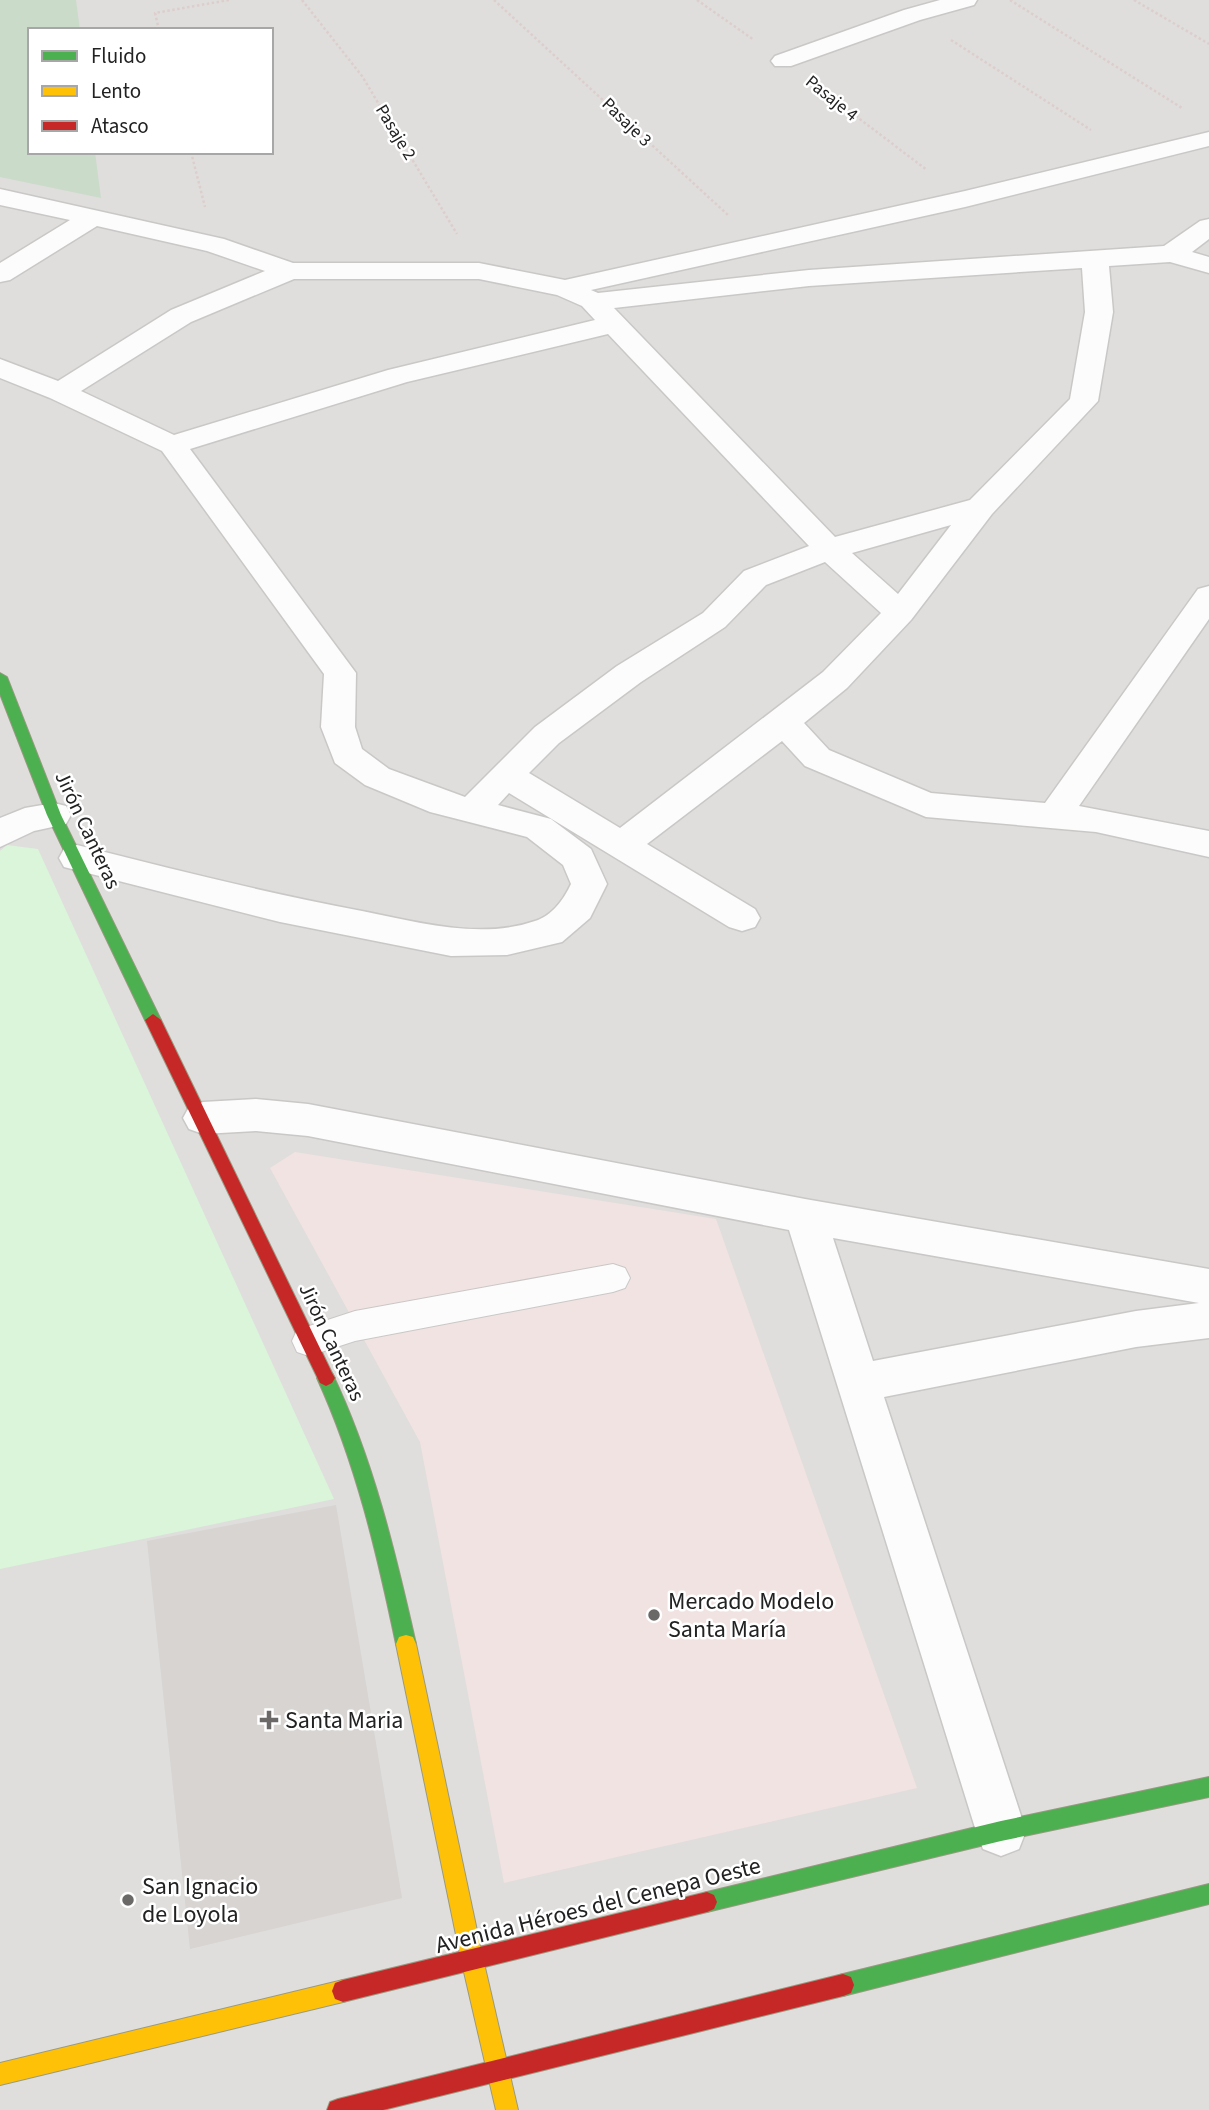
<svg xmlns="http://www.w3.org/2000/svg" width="1209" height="2110" font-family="'Source Sans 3',sans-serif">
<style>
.residential{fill:#dfdedc;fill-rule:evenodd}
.commercial{fill:#f1e3e1}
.cemetery{fill:#cadbca}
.park{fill:#daf5da}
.building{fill:#d7d4d2}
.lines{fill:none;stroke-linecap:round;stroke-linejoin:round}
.lane-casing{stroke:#c9c8c7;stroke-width:2}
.street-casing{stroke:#c9c8c7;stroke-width:3}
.fast-casing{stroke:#999a82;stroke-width:2}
.slow-casing{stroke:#999a82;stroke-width:2}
.jam-casing{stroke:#999a82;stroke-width:2}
.path{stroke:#dccecd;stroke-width:2.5;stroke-dasharray:2.5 2.5;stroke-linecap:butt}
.lane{fill:#fdfcfc;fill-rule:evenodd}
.street{fill:#fdfcfc;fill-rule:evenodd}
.fast{fill:#4caf50;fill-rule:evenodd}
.slow{fill:#ffc107;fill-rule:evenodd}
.jam{fill:#c62828;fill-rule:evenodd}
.poi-dot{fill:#6a6968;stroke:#fff;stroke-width:2.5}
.labels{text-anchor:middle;stroke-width:5;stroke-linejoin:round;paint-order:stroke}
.far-street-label{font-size:18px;fill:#222;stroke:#fff}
.street-label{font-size:21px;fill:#222;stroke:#fff}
.near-poi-label{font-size:24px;fill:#222;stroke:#fff;text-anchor:start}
.near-street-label{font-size:24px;fill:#222;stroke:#fff}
</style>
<rect width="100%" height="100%" fill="#f0eeeb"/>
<!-- residential -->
<path class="residential" d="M 0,0 L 1209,0 L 1209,2110 L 0,2110 ZM 30,30 L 271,30 L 271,152 L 30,152 Z"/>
<!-- commercial -->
<path class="commercial" d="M 295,1152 L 716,1219 L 917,1788 L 504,1883 L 420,1442 L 270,1168 Z"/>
<!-- cemetery -->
<path class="cemetery" d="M 0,0 L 76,0 L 80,30 L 30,30 L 30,152 L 95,152 L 101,198 L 0,177 Z"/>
<!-- park -->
<path class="park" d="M 7,845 L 38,849 L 334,1499 L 0,1569 L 0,851 Z"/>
<!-- building -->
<path class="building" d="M 336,1505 L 402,1898 L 190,1949 L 147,1541 Z"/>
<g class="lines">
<!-- lane casing -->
<g class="lane-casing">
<path id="lane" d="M 613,1264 L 625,1268 L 630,1278 L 625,1288 L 613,1292 L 355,1341 L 309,1356 L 297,1352 L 292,1341 L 297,1330 L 355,1311 Z"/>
</g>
<!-- street casing -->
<g class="street-casing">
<path id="street" d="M 940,0 L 977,0 L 974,5 L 920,20 L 791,66 L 775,66 L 771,61 L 775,56 L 904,10 Z
M 1209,132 L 1209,146 L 965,207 L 591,290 L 598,293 L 809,270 L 1164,246 L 1200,221 L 1209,219 L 1209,239 L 1192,252 L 1209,257 L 1209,273 L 1170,262 L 1109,266 L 1113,312 L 1098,401 L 992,514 L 911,620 L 847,688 L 804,723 L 829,750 L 931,793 L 1045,803 L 1198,589 L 1209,586 L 1209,619 L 1079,806 L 1209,831 L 1209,857 L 1096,832 L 926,817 L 805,766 L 782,741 L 647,844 L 755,909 L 760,918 L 755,927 L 742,931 L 729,927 L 509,793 L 498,805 L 551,819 L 591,849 L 607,884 L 590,918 L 562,942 L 507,955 L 451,956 L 280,922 L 64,867 L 59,858 L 64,849 L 77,845 C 172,869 266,893 362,911 C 417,922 480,940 535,921 C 552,916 564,899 571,884 L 563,865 L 527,837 L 430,812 L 365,785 L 335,763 L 321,727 L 324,674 L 162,451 L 50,398 L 0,378 L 0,359 L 58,381 L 171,310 L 265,271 L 207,251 L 97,226 L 10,280 L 0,282 L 0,263 L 70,220 L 0,205 L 0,189 L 224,239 L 293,263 L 479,263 L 565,280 L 965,191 ZM 1082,268 L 1085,312 L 1070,399 L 970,500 L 835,537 L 614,308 L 809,286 ZM 294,279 L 479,279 L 557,295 L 582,306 L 595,320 L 388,370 L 174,435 L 81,391 L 191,322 ZM 608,334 L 809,546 L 744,571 L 703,613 L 617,666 L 535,727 L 465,797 L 389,769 L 362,749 L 355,727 L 356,673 L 190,449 L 407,382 ZM 951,525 L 898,594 L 852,553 ZM 825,562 L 881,613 L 823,672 L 620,828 L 529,773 L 559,743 L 641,682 L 725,627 L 766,585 Z
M 54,803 L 66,806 L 71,815 L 66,824 L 34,831 L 0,847 L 0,818 L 25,808 Z
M 256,1099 L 308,1104 L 805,1199 L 1209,1269 L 1209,1338 L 1136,1347 L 884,1397 L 1026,1831 L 1019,1849 L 1001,1856 L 983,1849 L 976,1831 L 789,1230 L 308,1136 L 256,1131 L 203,1134 L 189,1129 L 183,1118 L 189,1107 L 203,1102 ZM 833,1238 L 1199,1303 L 1136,1311 L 873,1361 Z"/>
</g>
<!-- fast casing -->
<g class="fast-casing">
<path id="fast" d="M 0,673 L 7,677 L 61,815 L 161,1020 L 158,1024 L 148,1024 L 145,1020 L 47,815 L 0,694 Z
M 326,1370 L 332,1373 C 373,1459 395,1551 416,1644 L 413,1651 L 406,1653 L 399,1651 L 396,1644 C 377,1553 356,1463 317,1378 L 320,1373 Z
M 1209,1777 L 1209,1797 L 1001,1841 L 707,1912 L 700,1909 L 697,1902 L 700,1895 L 707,1892 L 1001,1821 Z
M 1209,1884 L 1209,1904 L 843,1996 L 835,1993 L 832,1985 L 835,1977 L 843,1974 Z"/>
</g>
<!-- slow casing -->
<g class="slow-casing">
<path id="slow" d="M 406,1635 L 413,1637 L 416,1644 L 483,1959 L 518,2110 L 496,2110 L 461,1959 L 396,1644 L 399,1637 Z
M 343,1980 L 351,1983 L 354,1991 L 351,1999 L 343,2002 L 0,2085 L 0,2063 Z"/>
</g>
<!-- jam casing -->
<g class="jam-casing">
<path id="jam" d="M 153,1014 L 161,1020 L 332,1373 L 335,1378 L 332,1383 L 326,1386 L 320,1383 L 145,1020 Z
M 707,1892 L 714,1895 L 717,1902 L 714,1909 L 707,1912 L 343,2002 L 335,1999 L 332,1991 L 335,1983 L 343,1980 Z
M 843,1974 L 851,1977 L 854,1985 L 851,1993 L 843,1996 L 383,2110 L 327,2110 L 330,2102 L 338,2099 Z"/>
</g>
<!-- path -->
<path class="path" d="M 302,0 L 362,76 L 457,234
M 494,0 L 728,215
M 697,0 L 754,40
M 1010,0 L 1182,108
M 1134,0 L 1209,44
M 159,30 L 155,13 L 229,0
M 951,40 L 1091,130
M 822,86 L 861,120 L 927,170
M 191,152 L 205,207"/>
<!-- lane -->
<use href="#lane" class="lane"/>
<!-- street -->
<use href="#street" class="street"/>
<!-- fast -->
<use href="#fast" class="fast"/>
<!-- slow -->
<use href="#slow" class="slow"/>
<!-- jam -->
<use href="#jam" class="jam"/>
</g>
<!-- markers -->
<g class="poi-dot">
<circle cx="654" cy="1615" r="7"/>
<path d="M265.5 1709.5h7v7h7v7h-7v7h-7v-7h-7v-7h7z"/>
<circle cx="128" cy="1900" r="7"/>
</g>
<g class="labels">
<!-- far-street labels -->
<g class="far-street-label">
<text transform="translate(832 98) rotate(39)" y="6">Pasaje 4</text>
<text transform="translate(627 122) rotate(44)" y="6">Pasaje 3</text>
<text transform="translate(396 132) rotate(59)" y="6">Pasaje 2</text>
</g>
<!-- street labels -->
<g class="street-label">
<text transform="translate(88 830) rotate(65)" y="7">Jirón Canteras</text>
<text transform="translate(332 1342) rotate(65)" y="7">Jirón Canteras</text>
</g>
<!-- near-poi labels -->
<g class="near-poi-label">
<text x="668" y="1609">Mercado Modelo<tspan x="668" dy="28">Santa María</tspan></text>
<text x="285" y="1728">Santa Maria</text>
<text x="142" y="1894">San Ignacio<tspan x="142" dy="28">de Loyola</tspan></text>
</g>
<!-- near-street labels -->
<g class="near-street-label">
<text transform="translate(598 1905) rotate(-14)" y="8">Avenida Héroes del Cenepa Oeste</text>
</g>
</g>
<!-- legend -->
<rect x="28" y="28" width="245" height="126" fill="#ffffff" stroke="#a7a7a7" stroke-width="2"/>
<rect x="42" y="51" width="35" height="10" fill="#4caf50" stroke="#a7a7a7" stroke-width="2"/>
<text x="91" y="63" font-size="21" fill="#222222">Fluido</text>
<rect x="42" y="86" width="35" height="10" fill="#ffc107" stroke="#a7a7a7" stroke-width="2"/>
<text x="91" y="98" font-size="21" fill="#222222">Lento</text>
<rect x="42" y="121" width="35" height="10" fill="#c62828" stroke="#a7a7a7" stroke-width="2"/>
<text x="91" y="133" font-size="21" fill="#222222">Atasco</text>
</svg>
